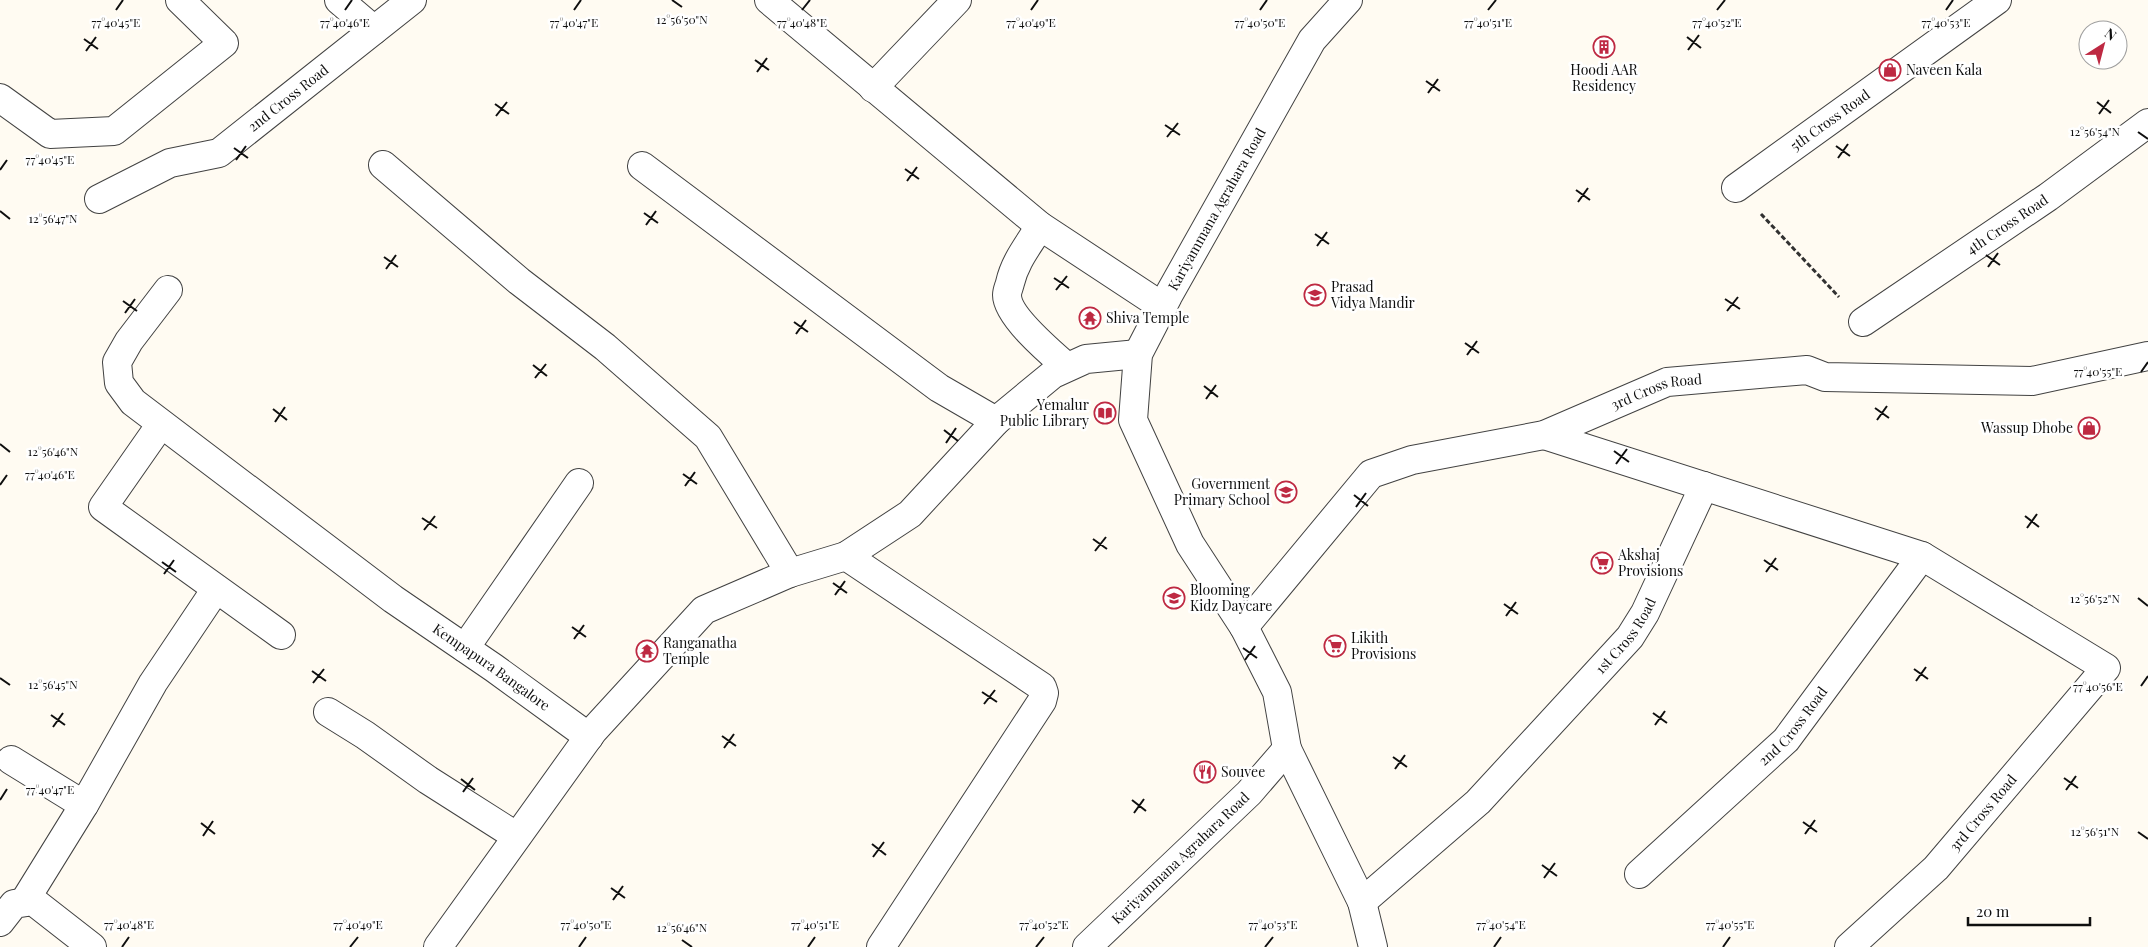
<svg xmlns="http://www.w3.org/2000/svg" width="2148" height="947" font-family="'Playfair Display',serif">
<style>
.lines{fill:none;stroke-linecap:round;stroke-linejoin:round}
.minor-casing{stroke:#424242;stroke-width:30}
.tertiary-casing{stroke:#424242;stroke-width:30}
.path{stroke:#313131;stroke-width:3;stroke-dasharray:5 2.5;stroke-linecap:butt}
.minor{stroke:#fff;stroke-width:28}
.tertiary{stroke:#fff;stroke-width:28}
.ticks{fill:none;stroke:#0f0f0f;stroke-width:2}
.labels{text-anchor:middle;stroke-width:5;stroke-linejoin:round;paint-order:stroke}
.poi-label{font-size:14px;fill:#0f0f0f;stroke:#fff;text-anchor:start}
.street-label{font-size:14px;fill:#0f0f0f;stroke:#fff}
.ticks-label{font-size:12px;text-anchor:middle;fill:#0f0f0f;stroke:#fff;stroke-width:5;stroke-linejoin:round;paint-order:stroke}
</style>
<rect width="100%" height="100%" fill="#fffbf2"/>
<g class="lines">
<!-- minor casing -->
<g class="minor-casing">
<g id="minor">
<path d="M 339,0 L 374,30"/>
<path d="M 769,0 L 1040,226 L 1163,307"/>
<path d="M 873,88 L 957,0"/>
<path d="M 0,98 L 50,134 L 114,131 L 224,43 L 180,0"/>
<path d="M 383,165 L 519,281 L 605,347 L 708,437 L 790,573"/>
<path d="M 642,166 L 939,388 L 996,421"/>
<path id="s1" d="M 1736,188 L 1997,0"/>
<path id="s2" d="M 99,199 L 170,163 L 219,153 L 412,0"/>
<path d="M 1040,226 C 1028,246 1015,261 1010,283 C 1009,287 1007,291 1007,295 C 1007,316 1051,353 1067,367"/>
<path id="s3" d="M 168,290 L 129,341 L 117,362 L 119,383 L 133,402 L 393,599 L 494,668 L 589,737"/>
<path id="s4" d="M 1863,322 L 2048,197 L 2148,123"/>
<path d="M 161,424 L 103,507 L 281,635"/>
<path d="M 1544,435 L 1922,556 L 2106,668 L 1936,868 L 1849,947"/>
<path d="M 846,556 L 1042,687 L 1044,693 L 1042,701 L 881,947"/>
<path id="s5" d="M 1244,627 L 1371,474 L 1412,460 L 1544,435 L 1667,382 L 1807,370 L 1825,377 L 2032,381 L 2148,356"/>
<path d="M 465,648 L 579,483"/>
<path d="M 328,712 L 365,735 L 428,780 L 516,836"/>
<path d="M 1287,749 L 1362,902 L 1373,947"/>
<path d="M 11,760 L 84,805"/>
<path id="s6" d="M 1639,874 L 1786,740 L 1922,556"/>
<path d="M 24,902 L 84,805 L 153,683 L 216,589"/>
<path id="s7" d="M 1362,902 L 1478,802 L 1630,637 L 1645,613 L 1704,486"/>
<path d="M 0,922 L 14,904 L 33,901 L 92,947"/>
<path d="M 438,947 L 593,731 L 704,610 L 790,573 L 846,556 L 910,514 L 996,421 L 1053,374 L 1086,359 L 1138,354"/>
</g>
</g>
<!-- tertiary casing -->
<g class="tertiary-casing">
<g id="tertiary">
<path id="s8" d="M 1087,947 L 1249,793 L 1287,749 L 1277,692 L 1244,627 L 1190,544 L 1133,420 L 1138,354 L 1168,296 L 1312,40 L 1348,0"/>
</g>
</g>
<!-- path -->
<path class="path" d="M 1761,214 L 1839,297"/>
<!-- minor -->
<use href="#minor" class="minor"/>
<!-- tertiary -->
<use href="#tertiary" class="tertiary"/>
</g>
<!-- ticks -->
<path class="ticks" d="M 672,0 L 682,7M 116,10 L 123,0M 345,10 L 352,0M 574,10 L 581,0M 802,10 L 810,0M 1031,10 L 1038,0M 1260,10 L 1267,0M 1488,10 L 1496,0M 1717,10 L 1725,0M 1946,10 L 1953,0M 1687,37 L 1701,48M 84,39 L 98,49M 1688,50 L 1699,35M 86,51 L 96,37M 755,60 L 769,70M 757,72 L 767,58M 1426,81 L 1440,91M 1428,93 L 1438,79M 2097,102 L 2111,113M 495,104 L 509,114M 2099,114 L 2109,100M 496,116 L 507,102M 1165,125 L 1180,135M 2138,132 L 2148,139M 1167,137 L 1178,123M 1836,146 L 1850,156M 234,148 L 248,158M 1838,158 L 1848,144M 236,160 L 246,146M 905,169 L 919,179M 0,170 L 7,160M 907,181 L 917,167M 1576,190 L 1590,200M 1578,202 L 1588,188M 0,211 L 10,219M 644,213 L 658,223M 646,225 L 656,211M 1315,234 L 1329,244M 1317,246 L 1327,232M 1986,255 L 2000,265M 384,257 L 398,267M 1988,267 L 1998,253M 386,269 L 396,255M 1054,278 L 1069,288M 1056,290 L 1067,276M 1725,299 L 1740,309M 123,301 L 137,311M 1727,311 L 1738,297M 125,313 L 135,299M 794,322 L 808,332M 796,334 L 806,320M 1465,343 L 1479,353M 1467,355 L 1477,341M 533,365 L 547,376M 2141,372 L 2148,362M 535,378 L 546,364M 1204,386 L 1218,397M 1206,399 L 1216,385M 1875,408 L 1889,418M 273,409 L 287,420M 1877,420 L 1887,406M 275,422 L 285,407M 944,430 L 958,441M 946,443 L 956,428M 0,444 L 10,452M 1614,451 L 1629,462M 1616,464 L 1627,449M 683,474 L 697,484M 0,485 L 7,475M 685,486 L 695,472M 1354,495 L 1368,506M 1356,507 L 1366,493M 2025,516 L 2039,527M 422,518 L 437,528M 2027,528 L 2037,514M 424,530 L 435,516M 1093,539 L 1107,549M 1095,551 L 1106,537M 1764,560 L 1778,570M 162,562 L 176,572M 1766,572 L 1776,558M 164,574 L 174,560M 833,583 L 847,593M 835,595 L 845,581M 2138,598 L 2148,606M 1504,604 L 1518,614M 1506,616 L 1516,602M 572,627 L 586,637M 574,639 L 584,625M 1243,648 L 1257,658M 1245,660 L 1255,646M 1914,669 L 1928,679M 312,671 L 326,681M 0,678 L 10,685M 1916,681 L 1926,667M 313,683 L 324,669M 2141,686 L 2148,676M 982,692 L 997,702M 984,704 L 995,690M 1653,713 L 1667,723M 51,715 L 65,725M 1655,725 L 1665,711M 53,727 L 63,713M 722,736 L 736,746M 724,748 L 734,734M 1393,757 L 1407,767M 1395,769 L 1405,755M 2064,778 L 2078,788M 461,779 L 475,790M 2066,790 L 2076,776M 463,792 L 473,778M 0,800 L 7,789M 1132,800 L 1146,811M 1134,813 L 1144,799M 1803,822 L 1817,832M 201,823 L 215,834M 2138,832 L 2148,839M 1805,834 L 1815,820M 203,836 L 213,821M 872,844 L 886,855M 873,857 L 884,842M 1542,865 L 1557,876M 1544,878 L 1555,863M 611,888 L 625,898M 613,900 L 623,886M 682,940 L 692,947M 122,947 L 129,937M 350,947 L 358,937M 579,947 L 586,937M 808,947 L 815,937M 1036,947 L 1044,937M 1265,947 L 1273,937M 1494,947 L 1501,937M 1723,947 L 1730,937"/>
<!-- icons -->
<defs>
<g id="building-ring" transform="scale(1.125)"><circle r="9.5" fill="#fff" stroke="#be2942" stroke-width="1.5"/><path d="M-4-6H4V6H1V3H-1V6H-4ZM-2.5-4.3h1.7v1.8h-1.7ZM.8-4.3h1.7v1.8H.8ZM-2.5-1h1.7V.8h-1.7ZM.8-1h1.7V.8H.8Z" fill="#be2942"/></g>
<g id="shop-ring" transform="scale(1.125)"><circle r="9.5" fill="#fff" stroke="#be2942" stroke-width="1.5"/><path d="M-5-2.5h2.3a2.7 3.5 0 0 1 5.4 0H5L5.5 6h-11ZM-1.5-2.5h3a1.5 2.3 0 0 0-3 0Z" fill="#be2942"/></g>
<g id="school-ring" transform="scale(1.125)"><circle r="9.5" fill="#fff" stroke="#be2942" stroke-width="1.5"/><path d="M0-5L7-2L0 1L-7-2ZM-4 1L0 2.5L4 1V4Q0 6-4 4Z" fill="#be2942"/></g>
<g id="temple-ring" transform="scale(1.125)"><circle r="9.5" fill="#fff" stroke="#be2942" stroke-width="1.5"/><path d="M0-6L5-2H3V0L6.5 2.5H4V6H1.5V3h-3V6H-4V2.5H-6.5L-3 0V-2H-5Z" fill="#be2942"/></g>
<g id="library-ring" transform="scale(1.125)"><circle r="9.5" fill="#fff" stroke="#be2942" stroke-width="1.5"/><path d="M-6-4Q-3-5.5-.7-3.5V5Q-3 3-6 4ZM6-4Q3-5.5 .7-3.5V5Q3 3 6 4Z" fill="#be2942"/></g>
<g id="supermarket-ring" transform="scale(1.125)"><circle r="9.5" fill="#fff" stroke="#be2942" stroke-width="1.5"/><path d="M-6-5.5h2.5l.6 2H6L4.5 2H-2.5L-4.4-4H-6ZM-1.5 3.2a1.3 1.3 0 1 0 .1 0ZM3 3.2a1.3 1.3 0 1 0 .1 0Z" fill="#be2942"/></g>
<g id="restaurant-ring" transform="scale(1.125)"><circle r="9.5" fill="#fff" stroke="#be2942" stroke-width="1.5"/><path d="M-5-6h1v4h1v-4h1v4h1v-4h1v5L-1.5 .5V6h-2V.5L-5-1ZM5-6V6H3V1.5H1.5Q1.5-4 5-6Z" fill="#be2942"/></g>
</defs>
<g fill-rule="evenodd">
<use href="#building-ring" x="1604" y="47"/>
<use href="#shop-ring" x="1890" y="70"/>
<use href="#school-ring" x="1315" y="295"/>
<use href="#temple-ring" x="1090" y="318"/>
<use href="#library-ring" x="1105" y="413"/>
<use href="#shop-ring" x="2089" y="428"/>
<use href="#school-ring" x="1286" y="492"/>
<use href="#supermarket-ring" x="1602" y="563"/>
<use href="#school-ring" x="1174" y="598"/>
<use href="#supermarket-ring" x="1335" y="646"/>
<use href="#temple-ring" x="647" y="651"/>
<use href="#restaurant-ring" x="1205" y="772"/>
</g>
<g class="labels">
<!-- poi labels -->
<g class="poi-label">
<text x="1604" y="75" text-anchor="middle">Hoodi AAR<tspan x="1604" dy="16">Residency</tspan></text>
<text x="1906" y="75">Naveen Kala</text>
<text x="1331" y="292">Prasad<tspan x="1331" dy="16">Vidya Mandir</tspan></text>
<text x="1106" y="323">Shiva Temple</text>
<text x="1089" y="410" text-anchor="end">Yemalur<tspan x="1089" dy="16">Public Library</tspan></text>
<text x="2073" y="433" text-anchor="end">Wassup Dhobe</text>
<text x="1270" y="489" text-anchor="end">Government<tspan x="1270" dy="16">Primary School</tspan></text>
<text x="1618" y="560">Akshaj<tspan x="1618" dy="16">Provisions</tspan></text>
<text x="1190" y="595">Blooming<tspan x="1190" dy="16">Kidz Daycare</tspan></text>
<text x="1351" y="643">Likith<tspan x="1351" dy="16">Provisions</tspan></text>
<text x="663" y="648">Ranganatha<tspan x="663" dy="16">Temple</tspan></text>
<text x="1221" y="777">Souvee</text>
</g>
<!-- street labels -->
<g class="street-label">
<text dy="5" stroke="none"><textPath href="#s2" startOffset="218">2nd Cross Road</textPath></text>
<text dy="5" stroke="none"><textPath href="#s1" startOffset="116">5th Cross Road</textPath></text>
<text dy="5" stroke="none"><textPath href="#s8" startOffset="879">Kariyammana Agrahara Road</textPath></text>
<text dy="5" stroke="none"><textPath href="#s4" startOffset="174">4th Cross Road</textPath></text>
<text dy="5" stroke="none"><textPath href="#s5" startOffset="498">3rd Cross Road</textPath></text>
<text dy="5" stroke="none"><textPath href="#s7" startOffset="376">1st Cross Road</textPath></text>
<text dy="5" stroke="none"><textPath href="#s3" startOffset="579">Kempapura Bangalore</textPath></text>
<text dy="5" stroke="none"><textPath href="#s6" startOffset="214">2nd Cross Road</textPath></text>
<text transform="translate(1983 813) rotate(-50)" y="5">3rd Cross Road</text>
<text dy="5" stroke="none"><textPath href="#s8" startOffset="129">Kariyammana Agrahara Road</textPath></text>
</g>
</g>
<g class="ticks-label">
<text x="682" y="24">12°56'50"N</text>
<text x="116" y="27">77°40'45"E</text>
<text x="345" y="27">77°40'46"E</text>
<text x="574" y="27">77°40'47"E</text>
<text x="802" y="27">77°40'48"E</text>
<text x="1031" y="27">77°40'49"E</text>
<text x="1260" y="27">77°40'50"E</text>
<text x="1488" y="27">77°40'51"E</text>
<text x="1717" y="27">77°40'52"E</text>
<text x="1946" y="27">77°40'53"E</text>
<text x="2095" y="136">12°56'54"N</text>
<text x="50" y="164">77°40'45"E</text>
<text x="53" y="223">12°56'47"N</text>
<text x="2098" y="376">77°40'55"E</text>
<text x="53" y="456">12°56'46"N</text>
<text x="50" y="479">77°40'46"E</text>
<text x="2095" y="603">12°56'52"N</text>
<text x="53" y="689">12°56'45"N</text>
<text x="2098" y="691">77°40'56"E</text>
<text x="50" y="794">77°40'47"E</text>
<text x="2095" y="836">12°56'51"N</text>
<text x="129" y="929">77°40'48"E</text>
<text x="358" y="929">77°40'49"E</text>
<text x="586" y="929">77°40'50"E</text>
<text x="815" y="929">77°40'51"E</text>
<text x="1044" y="929">77°40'52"E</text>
<text x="1273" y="929">77°40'53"E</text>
<text x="1501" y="929">77°40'54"E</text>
<text x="1730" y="929">77°40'55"E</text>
<text x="682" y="932">12°56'46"N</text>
</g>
<!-- north arrow -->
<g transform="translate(2103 45) rotate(36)"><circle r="24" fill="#ffffff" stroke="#9f9f9f"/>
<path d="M0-4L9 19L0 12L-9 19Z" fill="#be2942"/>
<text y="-8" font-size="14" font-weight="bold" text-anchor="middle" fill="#0f0f0f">N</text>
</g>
<!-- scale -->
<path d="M1968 917v8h122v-8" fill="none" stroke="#0f0f0f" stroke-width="2.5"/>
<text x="1976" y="917" font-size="15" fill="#0f0f0f" stroke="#ffffff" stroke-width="4" paint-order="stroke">20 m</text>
</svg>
